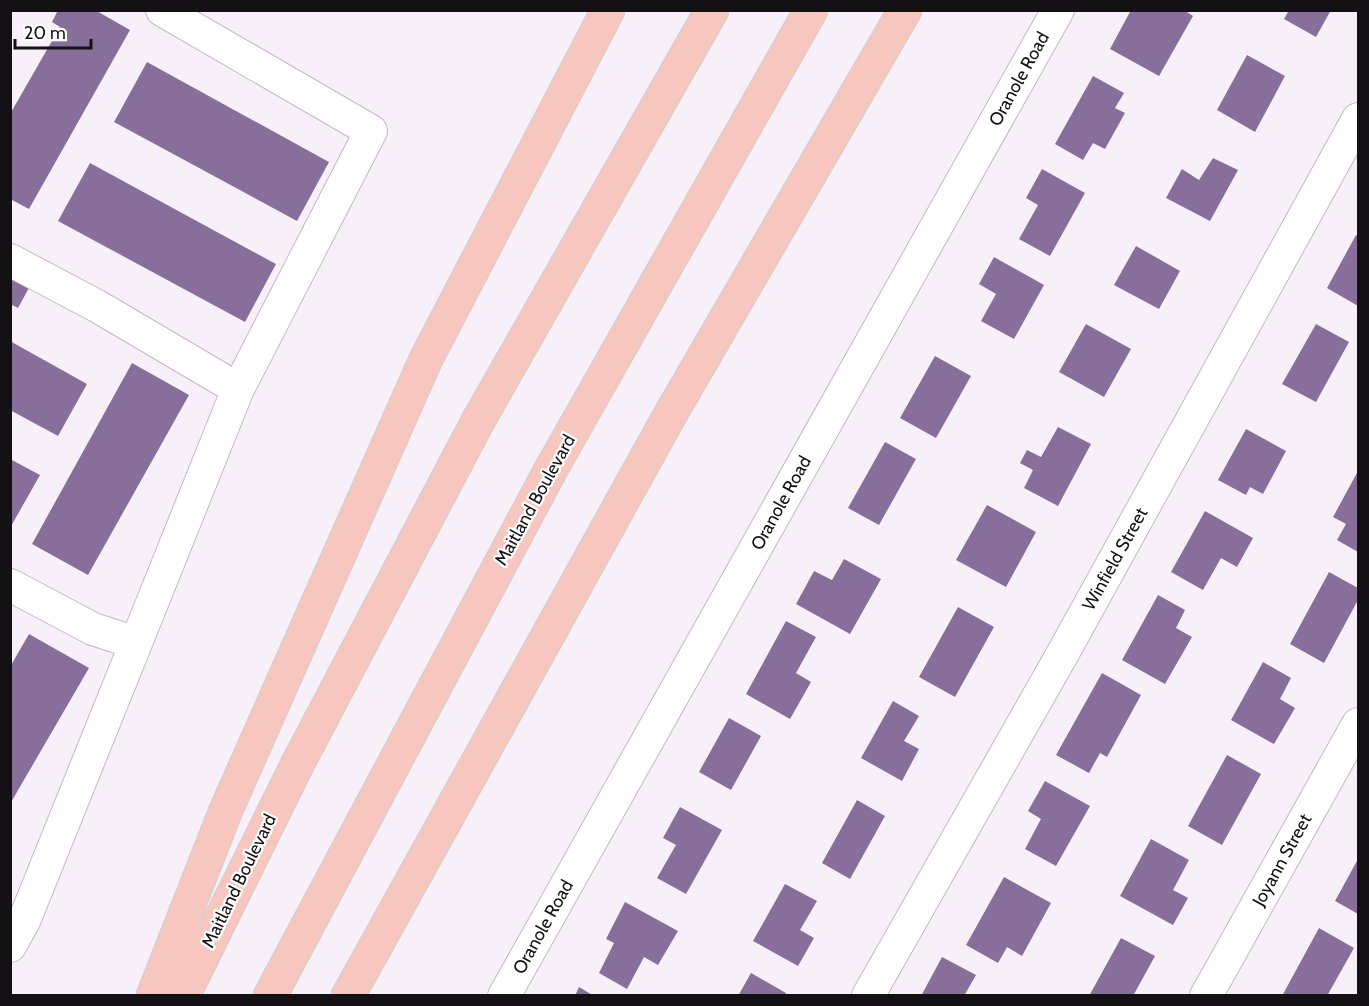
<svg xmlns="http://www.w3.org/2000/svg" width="1369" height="1006" font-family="Cabin,sans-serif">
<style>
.building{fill:#886f9b}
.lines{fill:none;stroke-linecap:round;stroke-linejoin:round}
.minor-casing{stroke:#c2b9c2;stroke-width:34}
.highway-casing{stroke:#d0cfd0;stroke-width:35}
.minor{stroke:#fff;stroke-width:32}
.highway{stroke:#f7c6bf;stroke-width:33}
.labels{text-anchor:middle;stroke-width:4.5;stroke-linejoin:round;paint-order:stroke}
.street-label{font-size:18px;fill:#131114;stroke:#fff}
</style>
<rect width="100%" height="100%" fill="#f8f0f9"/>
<!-- building -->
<path class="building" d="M 58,10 L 95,10 L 130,30 L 29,209 L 10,199 L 10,114 L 60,27 L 52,22 Z
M 1131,10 L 1184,10 L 1193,16 L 1159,76 L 1110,49 Z
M 1284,10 L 1331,10 L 1316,37 L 1284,19 L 1288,12 Z
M 1247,55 L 1285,76 L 1255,132 L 1217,110 Z
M 147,62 L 329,162 L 297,221 L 114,122 Z
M 1093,76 L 1124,93 L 1115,108 L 1125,113 L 1105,149 L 1093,143 L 1083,160 L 1055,144 Z
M 1213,158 L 1238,170 L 1210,221 L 1166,198 L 1182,169 L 1199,180 Z
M 90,163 L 276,264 L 245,322 L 58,221 Z
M 1042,169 L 1085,193 L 1050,256 L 1019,239 L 1038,205 L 1026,198 Z
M 1356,235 L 1358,236 L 1358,306 L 1327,288 Z
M 1136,246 L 1180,271 L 1159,309 L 1114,285 Z
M 994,257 L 1044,285 L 1014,339 L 981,321 L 996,294 L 979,284 Z
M 10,275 L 30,286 L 18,308 L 10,304 Z
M 1086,324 L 1131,349 L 1104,397 L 1059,372 Z
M 1316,324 L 1349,342 L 1316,402 L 1282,384 Z
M 10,341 L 87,384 L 58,436 L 10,410 Z
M 935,356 L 971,376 L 936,438 L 900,418 Z
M 132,363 L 189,395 L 88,575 L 32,544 Z
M 1058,427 L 1091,444 L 1058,506 L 1024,488 L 1033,470 L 1020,463 L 1027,450 L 1041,457 Z
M 1246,429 L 1286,451 L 1263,494 L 1250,487 L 1246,495 L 1218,480 Z
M 885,442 L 916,459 L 879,525 L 848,508 Z
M 10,459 L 40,475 L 10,528 Z
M 1358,471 L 1358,552 L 1337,540 L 1346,524 L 1333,517 Z
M 987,505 L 1036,532 L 1006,587 L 956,560 Z
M 1205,511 L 1253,538 L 1237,567 L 1221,558 L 1203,590 L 1171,572 Z
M 844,559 L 881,579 L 850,634 L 796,604 L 814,571 L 832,580 Z
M 1329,572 L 1358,588 L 1358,600 L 1324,663 L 1290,644 Z
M 1158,595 L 1185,610 L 1176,628 L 1192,637 L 1165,684 L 1122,660 Z
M 958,607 L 994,627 L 955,697 L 919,677 Z
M 786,621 L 816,637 L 796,673 L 811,682 L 790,719 L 746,694 Z
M 29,634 L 89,668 L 10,804 L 10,667 Z
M 1263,662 L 1291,678 L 1280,699 L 1295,708 L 1274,744 L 1231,720 Z
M 1102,673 L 1141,695 L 1107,757 L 1100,753 L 1089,773 L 1056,755 Z
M 893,701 L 919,716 L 904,741 L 919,749 L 902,781 L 861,758 Z
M 729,718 L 761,736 L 731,790 L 699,772 Z
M 1227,755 L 1261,774 L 1222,845 L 1188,826 Z
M 1045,781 L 1090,806 L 1056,866 L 1025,849 L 1041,819 L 1028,811 Z
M 857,800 L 885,816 L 850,879 L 822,863 Z
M 680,807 L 722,830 L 686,894 L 657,878 L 676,845 L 663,838 Z
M 1151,839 L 1189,860 L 1173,890 L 1188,898 L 1173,925 L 1120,896 Z
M 1358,859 L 1358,914 L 1335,901 Z
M 1004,877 L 1051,903 L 1022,956 L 1007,947 L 998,963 L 966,945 Z
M 785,884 L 817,901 L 800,930 L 814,938 L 798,966 L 753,941 Z
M 625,902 L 678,931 L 658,965 L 644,957 L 627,989 L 599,973 L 614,943 L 606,939 Z
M 1319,928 L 1354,948 L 1327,996 L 1282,996 Z
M 1121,938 L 1155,956 L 1133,996 L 1089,996 Z
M 942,957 L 976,975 L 964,996 L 921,996 Z
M 751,973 L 786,993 L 785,996 L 738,996 Z
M 579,987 L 594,996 L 575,996 Z"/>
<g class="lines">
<!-- minor casing -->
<g class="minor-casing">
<path id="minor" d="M 10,260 L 97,306 L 238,389
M 10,585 L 93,629 L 136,643 L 238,389 L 371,131 L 162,10
M 10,946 L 24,921 L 136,643
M 504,996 L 1058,10
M 868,996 L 1063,653 L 1358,119
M 1206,996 L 1358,724"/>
</g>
<!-- highway casing -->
<g class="highway-casing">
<path id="highway" d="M 153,996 L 226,810 L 426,359 L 608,10
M 183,996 L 297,765 L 478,421 L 712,10
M 270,996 L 550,471 L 811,10
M 348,996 L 670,415 L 905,10"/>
</g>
<!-- minor -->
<use href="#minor" class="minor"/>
<!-- highway -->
<use href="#highway" class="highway"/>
</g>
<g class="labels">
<!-- street labels -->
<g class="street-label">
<text transform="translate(1019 79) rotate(-61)" y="6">Oranole Road</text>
<text transform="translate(535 500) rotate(-61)" y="6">Maitland Boulevard</text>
<text transform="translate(781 503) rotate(-61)" y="6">Oranole Road</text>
<text transform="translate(1115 559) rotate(-61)" y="6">Winfield Street</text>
<text transform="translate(1282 860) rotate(-61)" y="6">Joyann Street</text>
<text transform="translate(239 881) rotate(-64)" y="6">Maitland Boulevard</text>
<text transform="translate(543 927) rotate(-61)" y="6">Oranole Road</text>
</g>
</g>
<!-- border -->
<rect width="1369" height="1006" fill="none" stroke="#131114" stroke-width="24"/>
<!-- scale -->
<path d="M15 39v9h76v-9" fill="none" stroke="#131114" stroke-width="3"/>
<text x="24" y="39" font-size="18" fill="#131114" stroke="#ffffff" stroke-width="4.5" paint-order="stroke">20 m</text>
</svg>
